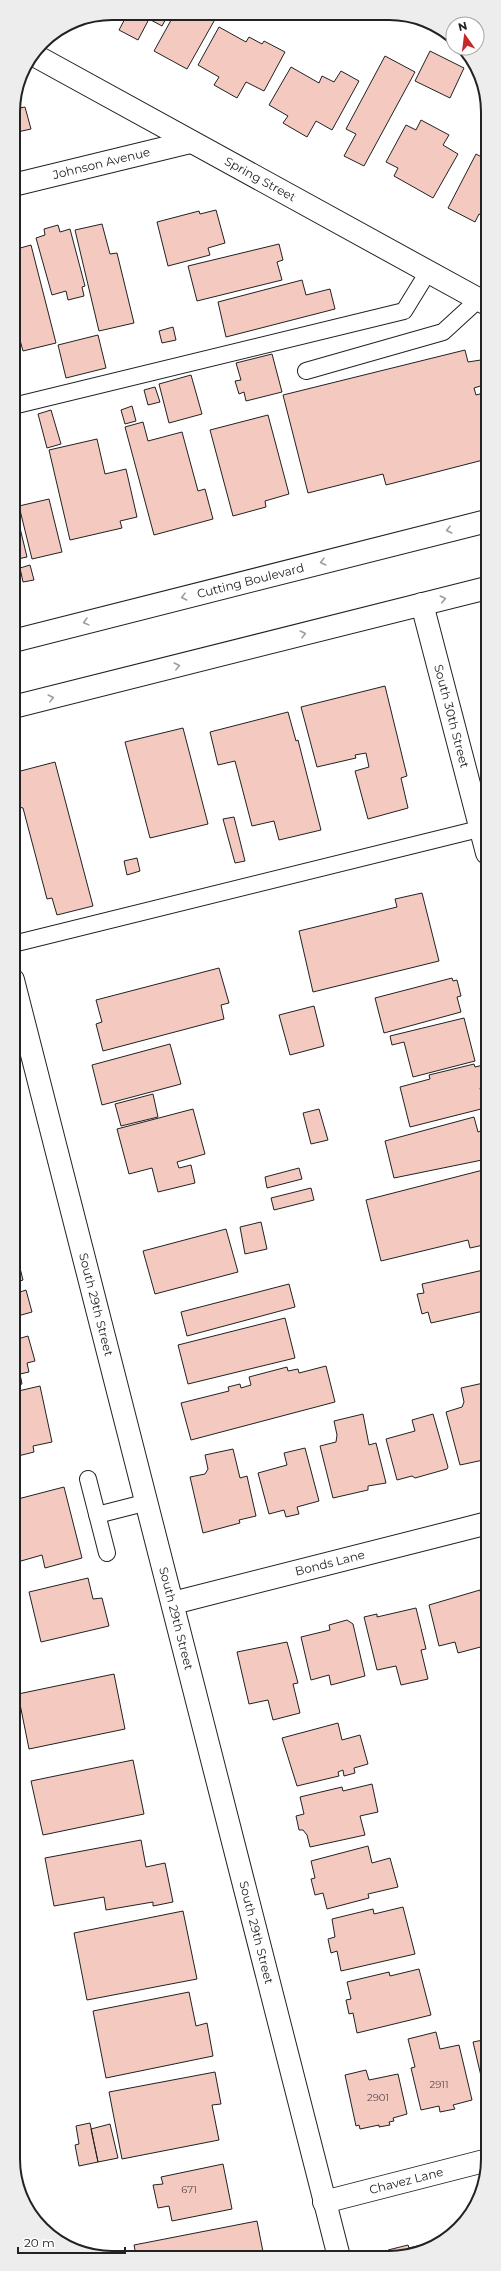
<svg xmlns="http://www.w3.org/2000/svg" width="501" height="2271" font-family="Montserrat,sans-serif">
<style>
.building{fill:#f3c9c0;stroke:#222}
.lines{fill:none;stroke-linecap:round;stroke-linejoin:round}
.lane-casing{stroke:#222;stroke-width:18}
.street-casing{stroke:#222;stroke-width:24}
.primary-casing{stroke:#222;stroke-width:24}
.lane{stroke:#fff;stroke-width:16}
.street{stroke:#fff;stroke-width:22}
.primary{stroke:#fff;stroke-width:22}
.oneway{stroke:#9c9c9c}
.labels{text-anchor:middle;stroke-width:3;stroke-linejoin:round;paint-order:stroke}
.number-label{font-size:10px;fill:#564c4a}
.street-label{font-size:12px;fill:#222;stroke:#fff}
.rim{fill:none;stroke:#222;stroke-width:2}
</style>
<rect width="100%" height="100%" fill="#fff"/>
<!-- building -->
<path class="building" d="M 128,13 L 169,13 L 162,26 L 149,19 L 138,40 L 119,30 Z
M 175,13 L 218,14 L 187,69 L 154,51 Z
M 219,27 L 246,42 L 249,37 L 262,44 L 264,41 L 285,52 L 264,91 L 246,82 L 237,98 L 214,85 L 219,77 L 198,65 Z
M 430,51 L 464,68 L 450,98 L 415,81 Z
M 385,56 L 415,72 L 364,166 L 344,156 L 356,134 L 346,129 Z
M 291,67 L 319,83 L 322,76 L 334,82 L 341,71 L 359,81 L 332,130 L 316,121 L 307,137 L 283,123 L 288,116 L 269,105 Z
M 13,106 L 14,109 L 25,107 L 31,129 L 13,133 Z
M 421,120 L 449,135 L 443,145 L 458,154 L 433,198 L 394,176 L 398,168 L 386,162 L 406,125 L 416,130 Z
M 476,154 L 487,160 L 487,218 L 479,214 L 475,222 L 448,208 Z
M 216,210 L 225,243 L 208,248 L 210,255 L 168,266 L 157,222 L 199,211 L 200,214 Z
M 102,224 L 110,254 L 117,253 L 134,323 L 99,331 L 75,230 Z
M 58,225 L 60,232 L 70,229 L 85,286 L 82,287 L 84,296 L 68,300 L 66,291 L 52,295 L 36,238 L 45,235 L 44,229 Z
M 279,244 L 283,260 L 277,262 L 282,280 L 197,301 L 188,266 Z
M 31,245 L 56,343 L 23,351 L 13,315 L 13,250 Z
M 302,280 L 306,295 L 330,289 L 335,309 L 226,337 L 218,302 Z
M 173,327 L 176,340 L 162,343 L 159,331 Z
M 98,335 L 106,368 L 66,378 L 58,345 Z
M 465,350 L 468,362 L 487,359 L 487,384 L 474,388 L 476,395 L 487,392 L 487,459 L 386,485 L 383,474 L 308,493 L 283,395 Z
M 272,354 L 282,392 L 246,401 L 244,392 L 239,394 L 235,381 L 241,380 L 236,363 Z
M 191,375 L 202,414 L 169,423 L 159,384 Z
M 155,387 L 160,402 L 148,405 L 144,390 Z
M 132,406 L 136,421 L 125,424 L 121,410 Z
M 51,410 L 61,444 L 47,448 L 38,414 Z
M 268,415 L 289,494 L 265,501 L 266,507 L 233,516 L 210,430 Z
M 143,422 L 148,441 L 182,432 L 198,491 L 205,489 L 213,519 L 154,535 L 125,427 Z
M 97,439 L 105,474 L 126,469 L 137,517 L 120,521 L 122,528 L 70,540 L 49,450 Z
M 13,499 L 27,557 L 13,560 Z
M 49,499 L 62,552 L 32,559 L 19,506 Z
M 30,565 L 34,580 L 23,582 L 20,568 Z
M 385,686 L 407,776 L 401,778 L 408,808 L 368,819 L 355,771 L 369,767 L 366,753 L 355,755 L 356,758 L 317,767 L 301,707 Z
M 288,712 L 296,741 L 298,740 L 321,830 L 279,840 L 274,821 L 252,826 L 235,761 L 218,765 L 210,732 Z
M 183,728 L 208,824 L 150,838 L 125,742 Z
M 55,762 L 93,906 L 57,915 L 52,898 L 47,899 L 23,808 L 15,806 L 13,800 L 13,773 Z
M 234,817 L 245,861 L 235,863 L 223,819 Z
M 137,858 L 140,871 L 127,875 L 124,861 Z
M 422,893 L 439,961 L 313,992 L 299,931 L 397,907 L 395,899 Z
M 219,968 L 229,1003 L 221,1005 L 224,1019 L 103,1051 L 96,1024 L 102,1022 L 96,1000 Z
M 452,978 L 453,981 L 457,980 L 461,996 L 457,997 L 461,1012 L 384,1033 L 375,998 Z
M 314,1006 L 324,1046 L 290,1055 L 279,1015 Z
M 464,1018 L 475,1061 L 413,1077 L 404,1042 L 392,1045 L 390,1036 Z
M 170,1044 L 181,1084 L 102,1105 L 92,1065 Z
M 474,1064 L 475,1067 L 487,1064 L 487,1086 L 480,1088 L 485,1108 L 410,1127 L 400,1087 L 430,1079 L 429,1075 Z
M 153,1094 L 158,1117 L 121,1126 L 115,1104 Z
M 193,1109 L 205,1154 L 177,1162 L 179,1168 L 191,1165 L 195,1183 L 158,1192 L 152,1168 L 129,1174 L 117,1129 Z
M 319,1109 L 328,1140 L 311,1144 L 303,1113 Z
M 474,1117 L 478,1132 L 483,1130 L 485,1136 L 487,1135 L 487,1159 L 394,1178 L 385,1141 Z
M 299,1168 L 302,1179 L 267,1188 L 265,1177 Z
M 487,1169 L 488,1244 L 470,1248 L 468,1240 L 381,1261 L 366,1200 Z
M 311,1188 L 314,1200 L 274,1210 L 271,1198 Z
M 261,1222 L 267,1249 L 245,1254 L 240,1227 Z
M 226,1229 L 238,1272 L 155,1294 L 143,1251 Z
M 18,1260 L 23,1280 L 14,1283 L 14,1261 Z
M 488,1269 L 488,1310 L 431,1323 L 428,1312 L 422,1314 L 417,1294 L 424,1293 L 422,1284 Z
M 289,1284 L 295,1307 L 187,1336 L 181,1312 Z
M 26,1290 L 32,1312 L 14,1317 L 14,1294 Z
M 285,1318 L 295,1358 L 188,1384 L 178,1345 Z
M 28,1336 L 35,1361 L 27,1363 L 29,1372 L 20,1374 L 22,1384 L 14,1386 L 14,1340 Z
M 326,1366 L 335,1402 L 191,1440 L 181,1403 L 229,1391 L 228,1387 L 240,1384 L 241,1388 L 251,1385 L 249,1377 L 287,1367 L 288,1371 L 298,1369 L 299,1373 Z
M 488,1382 L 488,1459 L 460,1465 L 446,1412 L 462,1407 L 464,1402 L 461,1388 Z
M 40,1386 L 52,1442 L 33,1446 L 34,1452 L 14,1457 L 14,1392 Z
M 363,1414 L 369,1445 L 376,1443 L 386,1483 L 368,1486 L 368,1490 L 333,1498 L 320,1446 L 336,1442 L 337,1435 L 334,1421 Z
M 433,1414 L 448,1467 L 447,1469 L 415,1478 L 412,1476 L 397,1480 L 386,1439 L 415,1431 L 412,1420 Z
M 305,1448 L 319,1501 L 297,1507 L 299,1514 L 286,1517 L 284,1510 L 269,1514 L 258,1473 L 287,1465 L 284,1453 Z
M 233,1449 L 240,1478 L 247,1476 L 256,1516 L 239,1520 L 240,1523 L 203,1533 L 190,1477 L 205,1474 L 208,1469 L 205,1455 Z
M 64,1487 L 82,1558 L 45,1568 L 42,1555 L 14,1563 L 14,1500 Z
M 88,1578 L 93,1599 L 102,1598 L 109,1626 L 41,1642 L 29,1592 Z
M 480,1590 L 488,1623 L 488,1645 L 458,1653 L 455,1642 L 439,1646 L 429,1605 Z
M 416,1608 L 426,1649 L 421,1650 L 428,1679 L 401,1685 L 396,1666 L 377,1670 L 364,1617 L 377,1614 L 377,1617 Z
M 347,1620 L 353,1624 L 365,1676 L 331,1685 L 329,1675 L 311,1680 L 301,1637 L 330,1630 L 329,1625 Z
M 287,1642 L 298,1683 L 293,1684 L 300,1713 L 273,1720 L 268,1700 L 249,1704 L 237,1652 Z
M 114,1674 L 125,1729 L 29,1749 L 18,1694 Z
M 338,1723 L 342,1740 L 360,1735 L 368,1764 L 354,1768 L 355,1773 L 344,1776 L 343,1770 L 338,1772 L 339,1776 L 297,1786 L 282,1738 Z
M 133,1760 L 144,1814 L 43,1835 L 31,1781 Z
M 372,1784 L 378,1812 L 360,1816 L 365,1835 L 310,1847 L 307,1835 L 303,1830 L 299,1830 L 296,1816 L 304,1814 L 300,1797 L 342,1787 L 343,1791 Z
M 141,1840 L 146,1867 L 165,1863 L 173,1902 L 153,1906 L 153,1902 L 106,1910 L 104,1897 L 54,1906 L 45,1858 Z
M 368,1846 L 372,1863 L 390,1858 L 398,1887 L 368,1894 L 369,1898 L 327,1909 L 323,1893 L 315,1895 L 311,1879 L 315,1878 L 311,1861 Z
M 403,1907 L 415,1954 L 341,1971 L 337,1951 L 331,1953 L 328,1939 L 335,1937 L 332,1919 L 373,1909 L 374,1914 Z
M 183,1911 L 197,1979 L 87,2000 L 74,1933 Z
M 488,1923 L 488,1935 L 484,1936 L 482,1924 Z
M 419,1969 L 431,2015 L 357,2033 L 353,2013 L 349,2014 L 346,2000 L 351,1999 L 347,1982 L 389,1972 L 390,1976 Z
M 189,1992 L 196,2026 L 207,2023 L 213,2056 L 106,2078 L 93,2011 Z
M 436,2032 L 440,2049 L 459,2045 L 472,2100 L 453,2105 L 455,2109 L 440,2112 L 439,2106 L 421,2110 L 411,2068 L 415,2067 L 408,2039 Z
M 488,2039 L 488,2095 L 485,2093 L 473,2042 Z
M 366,2070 L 369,2080 L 398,2074 L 407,2114 L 393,2118 L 394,2121 L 389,2122 L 390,2125 L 379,2127 L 379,2125 L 360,2129 L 359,2125 L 356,2126 L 345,2075 Z
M 215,2072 L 221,2104 L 212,2105 L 219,2140 L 122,2159 L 109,2092 Z
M 90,2123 L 98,2162 L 79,2166 L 75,2145 L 79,2144 L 76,2126 Z
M 110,2124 L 118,2158 L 98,2162 L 91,2129 Z
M 223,2164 L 232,2209 L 172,2221 L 169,2206 L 158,2208 L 153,2185 L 163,2184 L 161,2177 Z
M 257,2221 L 264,2257 L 129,2256 L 136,2255 L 134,2245 Z
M 443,2240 L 433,2248 L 402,2257 L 390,2257 L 388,2250 L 408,2245 L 409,2248 Z"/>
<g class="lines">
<!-- lane casing -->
<g class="lane-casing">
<path id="lane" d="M 306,371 L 443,332 L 479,299
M 13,406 L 404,311 L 428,272
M 13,944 L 487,827
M 88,1479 L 107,1553
M 97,1515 L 148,1502"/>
</g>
<!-- street casing -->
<g class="street-casing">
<g id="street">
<path id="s1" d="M 34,55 L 487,304"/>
<path id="s2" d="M 13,185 L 190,142"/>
<path id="s3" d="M 422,604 L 487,853"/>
<path id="s4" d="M 13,980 L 339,2257"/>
<path id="s5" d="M 173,1603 L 488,1523"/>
<path id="s6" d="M 324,2202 L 488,2160"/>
</g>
</g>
<!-- primary casing -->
<g class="primary-casing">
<g id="primary">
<path id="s7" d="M 13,641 L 487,521"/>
<path d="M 13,707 L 487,588"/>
</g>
</g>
<!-- lane -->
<use href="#lane" class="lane"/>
<!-- street -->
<use href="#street" class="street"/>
<!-- primary -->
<use href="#primary" class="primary"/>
</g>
<!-- one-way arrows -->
<defs><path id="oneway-chevron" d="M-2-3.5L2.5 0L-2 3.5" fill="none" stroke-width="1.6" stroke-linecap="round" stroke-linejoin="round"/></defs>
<g class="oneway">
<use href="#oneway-chevron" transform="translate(449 530) rotate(166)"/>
<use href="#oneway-chevron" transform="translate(323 562) rotate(166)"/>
<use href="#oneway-chevron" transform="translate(184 597) rotate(166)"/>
<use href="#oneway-chevron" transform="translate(443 599) rotate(-13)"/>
<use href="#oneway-chevron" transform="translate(86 622) rotate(165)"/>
<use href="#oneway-chevron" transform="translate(303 634) rotate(-14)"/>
<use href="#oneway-chevron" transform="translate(177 666) rotate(-14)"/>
<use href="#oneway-chevron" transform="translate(51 698) rotate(-14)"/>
</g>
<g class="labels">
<!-- number labels -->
<g class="number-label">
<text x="439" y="2088">2911</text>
<text x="378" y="2101">2901</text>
<text x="189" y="2193">671</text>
</g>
<!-- street labels -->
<g class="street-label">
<text dy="4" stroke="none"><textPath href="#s2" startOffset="91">Johnson Avenue</textPath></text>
<text dy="4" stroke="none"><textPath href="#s1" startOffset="258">Spring Street</textPath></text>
<text dy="4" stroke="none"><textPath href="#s7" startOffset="245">Cutting Boulevard</textPath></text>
<text dy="4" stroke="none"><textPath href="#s3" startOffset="116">South 30th Street</textPath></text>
<text dy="4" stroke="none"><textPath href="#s4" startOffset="335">South 29th Street</textPath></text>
<text dy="4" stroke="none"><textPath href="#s5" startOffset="162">Bonds Lane</textPath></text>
<text dy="4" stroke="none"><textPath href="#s4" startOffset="659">South 29th Street</textPath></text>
<text dy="4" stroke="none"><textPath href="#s4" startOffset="983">South 29th Street</textPath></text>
<text dy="4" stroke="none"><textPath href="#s6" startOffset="85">Chavez Lane</textPath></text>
</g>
</g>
<!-- crop -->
<path d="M0 0H501V2271H0ZM112 20H389A92 92 0 0 1 481 112V2159A92 92 0 0 1 389 2251H112A92 92 0 0 1 20 2159V112A92 92 0 0 1 112 20Z" fill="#ededed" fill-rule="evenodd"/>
<path class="rim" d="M112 20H389A92 92 0 0 1 481 112V2159A92 92 0 0 1 389 2251H112A92 92 0 0 1 20 2159V112A92 92 0 0 1 112 20Z"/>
<!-- north arrow -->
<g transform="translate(465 36) rotate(346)"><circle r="19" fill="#ffffff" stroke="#a7a7a7"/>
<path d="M0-3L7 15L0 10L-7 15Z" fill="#c62828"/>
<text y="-6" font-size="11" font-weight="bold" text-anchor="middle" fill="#222222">N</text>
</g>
<!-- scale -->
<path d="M18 2247v6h107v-6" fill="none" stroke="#222222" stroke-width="2"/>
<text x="24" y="2247" font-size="12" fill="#222222" stroke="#ffffff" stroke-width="3" paint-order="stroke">20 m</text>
</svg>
